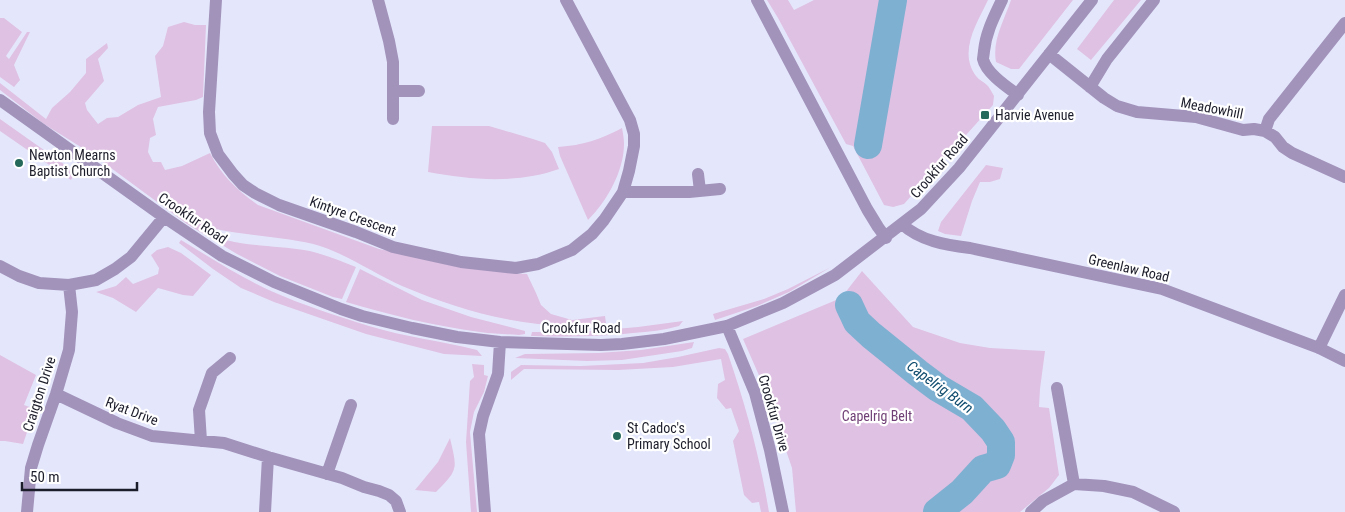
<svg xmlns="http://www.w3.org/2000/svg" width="1345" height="512" font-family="'Roboto Condensed',sans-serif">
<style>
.green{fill:#dfc1e3}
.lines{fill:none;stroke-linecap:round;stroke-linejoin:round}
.river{stroke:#7eb0d2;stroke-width:28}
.minor{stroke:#a293bb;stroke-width:12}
.poi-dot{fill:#25695b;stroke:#fff;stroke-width:2}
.labels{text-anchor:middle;stroke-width:4.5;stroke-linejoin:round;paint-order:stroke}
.street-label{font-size:14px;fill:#1c1d2a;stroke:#fff}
.poi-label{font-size:14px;fill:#1c1d2a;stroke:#fff;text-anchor:start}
.park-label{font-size:14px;fill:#6f3f75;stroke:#fff}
.water-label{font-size:15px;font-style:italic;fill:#104d6f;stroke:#fff}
</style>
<rect width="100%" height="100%" fill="#e4e7fc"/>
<!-- green -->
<path class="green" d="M 767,0 L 788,0 L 794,10 L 814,0 L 988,0 C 977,23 958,52 976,76 C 979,80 984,82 988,86 C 990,89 992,92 994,96 L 993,105 L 904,204 L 893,207 L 884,205 L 853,146 L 846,144 L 778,18 Z
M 1011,0 L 1073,0 L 1019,69 L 1011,69 L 996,62 C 992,40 1004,21 1011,0 Z
M 1114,0 L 1141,0 L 1091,60 L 1077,49 Z
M 0,18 L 4,18 L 22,32 L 6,56 L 9,59 L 27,32 L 30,32 L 14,65 L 20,80 L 14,87 L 0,77 Z
M 184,22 L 195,25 L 206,25 L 203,97 L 196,100 L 158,107 L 153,119 L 156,135 L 150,138 L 148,152 L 153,162 L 161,162 L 165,170 L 182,166 L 210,153 C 222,176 237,190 258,205 L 379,249 L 434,260 L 512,273 L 527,274 L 536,293 L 541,305 L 551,314 L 572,320 L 605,316 L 606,323 C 583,325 560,327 538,324 C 491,319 445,304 402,286 C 375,274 351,257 323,247 C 309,242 293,240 278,238 C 256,235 233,233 211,228 L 205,231 C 229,247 275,245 304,250 C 322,253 340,261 356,267 L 342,299 L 333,297 L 280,276 L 237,254 L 187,224 L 92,154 L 44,124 L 0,90 L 0,83 L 46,119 L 52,108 L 70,92 L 86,73 L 86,59 L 107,43 L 108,48 L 98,59 L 104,81 L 85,103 L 87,110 L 98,124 L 107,118 L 118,117 L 138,105 L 161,97 L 155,56 L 163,46 L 168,27 Z
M 0,119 L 75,172 L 71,180 L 0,131 Z
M 432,126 L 489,126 L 533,139 L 545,143 L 552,152 L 559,169 C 517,184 471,180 428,172 Z
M 622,128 C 623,133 624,139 624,144 C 624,171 607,201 588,220 L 560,156 L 558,147 C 584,145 599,140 622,128 Z
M 986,165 L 1003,168 L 1000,179 L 990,182 L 980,182 L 972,201 L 961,236 L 945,234 L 938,231 L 941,222 Z
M 181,240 C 211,258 240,277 271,291 C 302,305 337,316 369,326 C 405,337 441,341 477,350 L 482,356 L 444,354 L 366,334 L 274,302 L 241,288 L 213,269 L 179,243 Z
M 168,247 L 181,253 L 211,275 L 193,296 L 183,295 L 158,288 L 136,312 L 113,298 L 96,292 L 116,286 L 126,277 L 133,284 L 158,274 L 159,268 L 151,255 L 157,250 Z
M 831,267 L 789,292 L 757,306 L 715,320 L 713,314 L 764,299 L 788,289 Z
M 360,269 L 422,300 L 471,317 L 525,331 L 525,334 L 519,335 C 506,334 493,334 480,332 C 434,326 390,315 346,302 Z
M 862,271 L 913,327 L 960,343 L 990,348 L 1045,351 L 1040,389 L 1039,407 L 1049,408 L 1059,475 L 1049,488 L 1020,512 L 796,512 L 792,468 L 765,389 L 743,339 L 841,298 Z
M 683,321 L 679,326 C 664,330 649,332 633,333 C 599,337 565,337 531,336 L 532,332 L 580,332 L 638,327 Z
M 694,342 L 692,348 L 682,351 L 622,360 L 587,361 L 515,358 L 525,354 L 598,353 L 641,350 Z
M 719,348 L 725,349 L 728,354 C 746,406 760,458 769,512 L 761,512 L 759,502 L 752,503 L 744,495 L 733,441 L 739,431 L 731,408 L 726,409 L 717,398 L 718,384 L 725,380 L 721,359 L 673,367 L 618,370 L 524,369 L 511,380 L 511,372 L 521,365 L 581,366 L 643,363 L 678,357 Z
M 0,355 L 36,375 L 24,405 L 35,409 L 23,444 L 5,441 L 0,441 Z
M 472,364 L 484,365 L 484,375 L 488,376 L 484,392 L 474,412 L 470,432 L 477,512 L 471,512 L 466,442 L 470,381 L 474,377 Z
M 450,438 C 457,469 459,469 436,492 L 415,490 L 438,462 Z"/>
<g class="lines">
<!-- river -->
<path class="river" d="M 868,145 L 893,0
M 849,305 L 857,322 L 871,335 L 918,373 L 938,388 L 972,408 L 993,430 L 1001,442 L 1001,455 L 997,465 L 983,469 L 962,492 L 937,512"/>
<!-- minor -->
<path class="minor" d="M 216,0 L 209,112 L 210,133 L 218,154 L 233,174 L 243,185 L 255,193 L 279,205 L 356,232 L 393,247 L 461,262 L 516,268 L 538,264 L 572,250 L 592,234 L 604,220 L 623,192 L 629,171 L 634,146 L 634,134 L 630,120 L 566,0
M 378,0 L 389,41 L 393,62 L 393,119
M 757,0 L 867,209 L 878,227 L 886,238
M 1002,0 C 994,17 986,32 984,51 C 984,52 983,58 983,59 C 986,73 1007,87 1018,95
M 1049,54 L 1104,98 L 1117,106 L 1137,112 L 1196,117 L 1243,130 L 1254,129 L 1265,131 L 1275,137 L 1283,147 L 1292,153 L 1345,177
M 1090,87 L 1107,59 L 1154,0
M 393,91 L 419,91
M 0,100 L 164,217 L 222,256 L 274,282 L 341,309 L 362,316 L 412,328 L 457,337 L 500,342 L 601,345 L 622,344 L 664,339 L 727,326 L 783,303 L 835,275 L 921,209 L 959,168 L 1092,0
M 1265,131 L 1269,119 L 1345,23
M 698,174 L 700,191
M 623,192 L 689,192 L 720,189
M 902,224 C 920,241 946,245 970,248 L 1162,289 L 1319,348 L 1345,361
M 0,266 L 19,276 L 39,283 L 69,285 L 96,280 L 115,269 L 131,257 L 164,217
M 727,326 L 755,393 L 770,450 L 783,512
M 1319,348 L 1345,295
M 1057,388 L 1074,484
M 56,394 L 117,423 L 152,436 L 224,443 L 268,457 L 342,478 L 364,487 L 379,491 L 389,495 L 396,501 L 400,512
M 201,441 L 199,410 L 205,393 L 212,373 L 230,358
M 327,474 L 351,405
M 27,512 L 31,468 L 38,445 L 56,394 L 69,350 L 72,312 L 69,285
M 265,512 L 268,457
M 485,512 L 479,434 L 483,416 L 498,374 L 500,342
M 1031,512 L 1043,501 L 1074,484 L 1104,486 L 1133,492 L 1174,512"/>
</g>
<!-- markers -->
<g class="poi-dot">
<rect x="980" y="110" width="10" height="10" rx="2.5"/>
<circle cx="19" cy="163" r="5"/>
<circle cx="617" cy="436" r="5"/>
</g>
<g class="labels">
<!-- street labels -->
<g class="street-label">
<text transform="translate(1212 108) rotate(11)" y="5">Meadowhill</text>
<text transform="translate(939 166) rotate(-49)" y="5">Crookfur Road</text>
<text transform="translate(353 216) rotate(20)" y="5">Kintyre Crescent</text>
<text transform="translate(193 218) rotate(34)" y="5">Crookfur Road</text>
<text transform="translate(1129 268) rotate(13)" y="5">Greenlaw Road</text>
<text x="581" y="333">Crookfur Road</text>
<text transform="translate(39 394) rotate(-72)" y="5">Craigton Drive</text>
<text transform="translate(132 411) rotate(21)" y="5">Ryat Drive</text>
<text transform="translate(774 413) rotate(74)" y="5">Crookfur Drive</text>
</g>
<!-- poi labels -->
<g class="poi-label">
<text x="995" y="120">Harvie Avenue</text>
<text x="29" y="160">Newton Mearns<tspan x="29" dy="16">Baptist Church</tspan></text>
<text x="627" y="433">St Cadoc's<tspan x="627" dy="16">Primary School</tspan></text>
</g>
<!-- park labels -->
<g class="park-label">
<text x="877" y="421">Capelrig Belt</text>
</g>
<!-- water labels -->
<g class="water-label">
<text transform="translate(940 387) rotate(36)" y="5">Capelrig Burn</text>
</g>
</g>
<!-- scale -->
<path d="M22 482v8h115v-8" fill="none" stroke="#1c1d2a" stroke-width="2.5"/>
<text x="30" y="482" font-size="15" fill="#1c1d2a" stroke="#ffffff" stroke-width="4" paint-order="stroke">50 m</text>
</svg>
